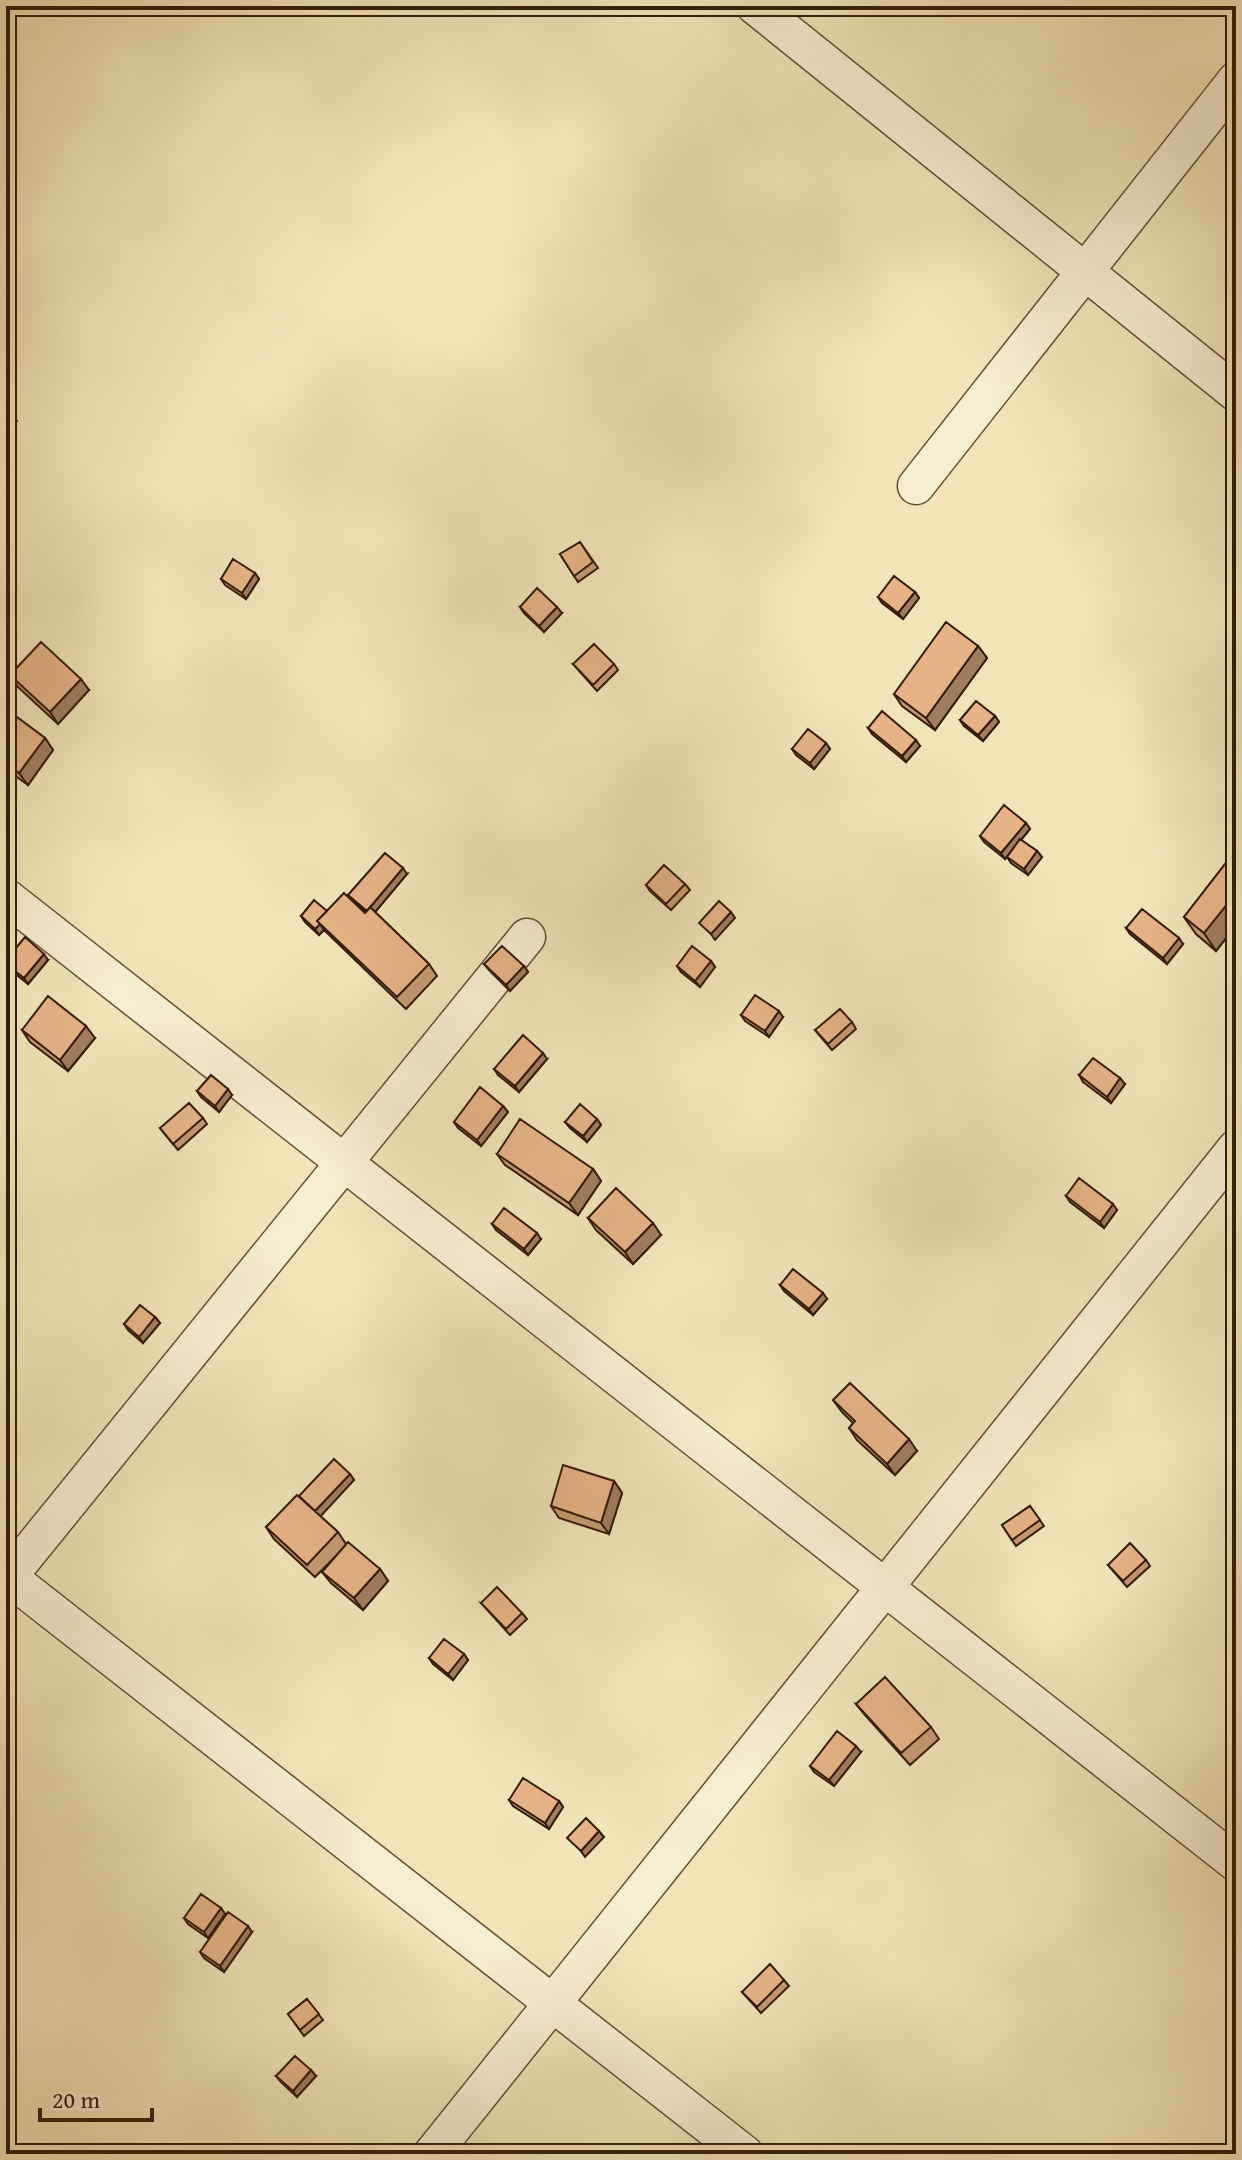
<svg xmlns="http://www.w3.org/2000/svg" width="1242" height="2160" font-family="'Gentium Book Plus',serif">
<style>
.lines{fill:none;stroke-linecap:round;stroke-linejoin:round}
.street-casing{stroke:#644e35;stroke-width:39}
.street{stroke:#f6eed0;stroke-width:36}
.wall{fill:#c59a73;stroke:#351b0a;stroke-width:2}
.shaded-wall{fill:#a07d5e;stroke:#351b0a;stroke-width:2}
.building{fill:#e5b386;stroke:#351b0a;stroke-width:2}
</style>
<rect width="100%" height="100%" fill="#f1e5b7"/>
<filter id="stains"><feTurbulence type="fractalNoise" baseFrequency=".0025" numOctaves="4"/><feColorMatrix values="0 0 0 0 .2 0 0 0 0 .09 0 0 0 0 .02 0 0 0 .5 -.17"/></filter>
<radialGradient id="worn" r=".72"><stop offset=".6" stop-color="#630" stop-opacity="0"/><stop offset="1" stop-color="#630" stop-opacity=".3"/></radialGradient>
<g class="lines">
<!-- street casing -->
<g class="street-casing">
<path id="street" d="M 755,6 L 1236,393
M 916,486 L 1236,80
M 6,897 L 1236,1863
M 6,1575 L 745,2154
M 6,1580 L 527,937
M 432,2154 L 1236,1148"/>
</g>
<!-- street -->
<use href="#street" class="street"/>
</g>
<!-- wall -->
<path class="wall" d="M 6,409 L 17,421 L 6,433 Z
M 580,542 L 598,568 L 578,582 L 560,554 Z
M 255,573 L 259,579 L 246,599 L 225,585 L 221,579 Z
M 915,592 L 919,598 L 903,619 L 882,603 L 878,597 Z
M 520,607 L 562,613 L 544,632 L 524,613 Z
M 978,646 L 987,658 L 935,730 L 902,706 L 894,694 Z
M 573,664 L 614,664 L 618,670 L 597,691 Z
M 10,675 L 89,690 L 58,724 L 18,687 Z
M 6,709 L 45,738 L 53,750 L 28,785 L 6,769 Z
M 995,716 L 999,722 L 983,741 L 964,726 L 960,720 Z
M 868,728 L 920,746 L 906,762 L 872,734 Z
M 826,743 L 830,749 L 814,769 L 796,755 L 792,749 Z
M 1026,823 L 1030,829 L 1021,840 L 1037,851 L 1042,857 L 1028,875 L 1011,863 L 1007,857 L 1005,859 L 984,842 L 980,836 Z
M 1236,850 L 1236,925 L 1216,951 L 1196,934 L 1184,917 Z
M 407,874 L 375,912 L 429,964 L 437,976 L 406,1009 L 324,930 L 319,935 L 305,922 L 301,916 L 327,911 L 365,913 L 366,912 L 353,901 L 348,895 Z
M 685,884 L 690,890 L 671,910 L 650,891 L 646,885 Z
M 1126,928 L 1183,944 L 1167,964 L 1130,934 Z
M 6,960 L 48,960 L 28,984 L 8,968 L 6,965 Z
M 711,961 L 715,967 L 700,987 L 681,972 L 677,966 Z
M 484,964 L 524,966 L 528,972 L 510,991 L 489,970 Z
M 741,1015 L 783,1017 L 769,1037 L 745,1021 Z
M 852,1022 L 856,1029 L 832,1050 L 815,1030 Z
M 22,1030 L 95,1038 L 68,1071 L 30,1042 Z
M 547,1059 L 519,1092 L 498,1075 L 494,1069 Z
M 1079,1075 L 1125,1084 L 1111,1103 L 1083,1082 Z
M 197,1091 L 232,1095 L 219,1112 L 201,1097 Z
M 503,1106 L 508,1112 L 481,1146 L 458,1128 L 454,1122 Z
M 203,1118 L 207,1124 L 178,1150 L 160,1128 Z
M 597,1119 L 601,1125 L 587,1142 L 570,1128 L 565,1122 Z
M 497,1154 L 593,1169 L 601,1181 L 578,1215 L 505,1165 Z
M 1066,1196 L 1117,1210 L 1104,1228 L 1070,1202 Z
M 588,1218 L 661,1235 L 633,1264 L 596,1230 Z
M 492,1224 L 541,1239 L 528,1255 L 496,1230 Z
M 780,1285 L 827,1299 L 813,1315 L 784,1291 Z
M 155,1317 L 160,1323 L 143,1343 L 128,1330 L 124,1324 Z
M 833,1400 L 917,1451 L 895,1475 L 857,1440 L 849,1428 L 853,1423 L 842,1412 Z
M 350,1474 L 354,1480 L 320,1516 L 338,1532 L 346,1544 L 380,1569 L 388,1581 L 363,1610 L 331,1583 L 322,1572 L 340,1552 L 315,1577 L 274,1539 L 266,1527 L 299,1496 Z
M 614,1481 L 622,1493 L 609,1534 L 559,1518 L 551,1506 Z
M 1030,1506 L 1044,1526 L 1016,1546 L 1002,1525 Z
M 1146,1560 L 1150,1566 L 1127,1587 L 1108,1565 Z
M 481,1603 L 522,1613 L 527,1619 L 510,1635 Z
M 464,1654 L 468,1660 L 453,1680 L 433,1664 L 429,1658 Z
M 856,1704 L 931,1727 L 939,1739 L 910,1765 L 865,1715 Z
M 861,1752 L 834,1786 L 814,1772 L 810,1766 Z
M 509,1800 L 559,1801 L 563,1807 L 549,1829 L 513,1806 Z
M 221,1908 L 225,1914 L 208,1938 L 188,1924 L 184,1918 Z
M 252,1932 L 224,1972 L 204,1958 L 200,1952 Z
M 784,1980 L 789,1986 L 761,2013 L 742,1992 Z
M 307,1999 L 323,2020 L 304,2036 L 288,2014 Z
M 276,2076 L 316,2076 L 297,2097 L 281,2082 Z"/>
<!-- shaded-wall -->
<path class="shaded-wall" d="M 255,573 L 259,579 L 246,599 L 242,593 Z
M 915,592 L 919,598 L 903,619 L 898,613 Z
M 557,607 L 562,613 L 544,632 L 539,626 Z
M 978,646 L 987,658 L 935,730 L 926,718 Z
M 81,679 L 89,690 L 58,724 L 50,712 Z
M 995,716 L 999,722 L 983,741 L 978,735 Z
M 45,738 L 53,750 L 28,785 L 19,773 Z
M 916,740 L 920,746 L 906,762 L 902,756 Z
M 826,743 L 830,749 L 814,769 L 810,763 Z
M 1026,823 L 1030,829 L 1005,859 L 1001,853 Z
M 1037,851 L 1042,857 L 1028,875 L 1024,869 Z
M 403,868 L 407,874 L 371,917 L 367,911 Z
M 1236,893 L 1236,925 L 1216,951 L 1204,933 Z
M 731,912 L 735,918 L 715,940 L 711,934 Z
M 320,924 L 324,930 L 319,935 L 315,929 Z
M 1179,938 L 1183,944 L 1167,964 L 1163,958 Z
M 44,954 L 48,960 L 28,984 L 24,978 Z
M 711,961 L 715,967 L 700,987 L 695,981 Z
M 524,966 L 528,972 L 510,991 L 506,985 Z
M 779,1011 L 783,1017 L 769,1037 L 765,1031 Z
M 86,1026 L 95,1038 L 68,1071 L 60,1060 Z
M 543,1053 L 547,1059 L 519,1092 L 515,1086 Z
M 1120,1078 L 1125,1084 L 1111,1103 L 1107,1097 Z
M 228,1089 L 232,1095 L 219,1112 L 215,1106 Z
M 503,1106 L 508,1112 L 481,1146 L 477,1140 Z
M 597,1119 L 601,1125 L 587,1142 L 583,1136 Z
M 593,1169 L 601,1181 L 578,1215 L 569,1203 Z
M 1113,1204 L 1117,1210 L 1104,1228 L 1100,1222 Z
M 653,1223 L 661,1235 L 633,1264 L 625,1252 Z
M 537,1233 L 541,1239 L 528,1255 L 524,1249 Z
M 823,1293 L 827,1299 L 813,1315 L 809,1309 Z
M 155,1317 L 160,1323 L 143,1343 L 139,1337 Z
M 909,1439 L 917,1451 L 895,1475 L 887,1464 Z
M 350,1474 L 354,1480 L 319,1518 L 314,1512 Z
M 614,1481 L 622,1493 L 609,1534 L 601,1523 Z
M 380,1569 L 388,1581 L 363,1610 L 354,1598 Z
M 464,1654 L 468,1660 L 453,1680 L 448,1674 Z
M 856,1746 L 861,1752 L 834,1786 L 829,1780 Z
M 559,1801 L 563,1807 L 549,1829 L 545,1823 Z
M 599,1831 L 604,1837 L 585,1857 L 581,1851 Z
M 221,1908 L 225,1914 L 208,1938 L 204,1932 Z
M 248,1926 L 252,1932 L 224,1972 L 220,1966 Z
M 311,2070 L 316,2076 L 297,2097 L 293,2091 Z"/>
<!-- building -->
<path class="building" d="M 6,409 L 13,415 L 6,422 Z
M 580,542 L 593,562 L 574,576 L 560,554 Z
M 233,559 L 255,573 L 242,593 L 221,579 Z
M 894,576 L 915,592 L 898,613 L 878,597 Z
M 537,588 L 557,607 L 539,626 L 520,607 Z
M 946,622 L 978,646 L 926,718 L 894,694 Z
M 41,642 L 81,679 L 50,712 L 10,675 Z
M 594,644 L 614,664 L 593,685 L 573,664 Z
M 976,701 L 995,716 L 978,735 L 960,720 Z
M 6,709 L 45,738 L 19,773 L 6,763 Z
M 882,711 L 916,740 L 902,756 L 868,728 Z
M 808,729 L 826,743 L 810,763 L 792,749 Z
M 1004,805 L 1026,823 L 1001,853 L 980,836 Z
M 1020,839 L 1037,851 L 1024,869 L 1007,857 Z
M 1236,850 L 1236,893 L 1204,933 L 1184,917 Z
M 385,853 L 403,868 L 367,911 L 348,895 Z
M 664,865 L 685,884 L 666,904 L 646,885 Z
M 344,893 L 365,913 L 370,907 L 429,964 L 397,997 L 317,921 Z
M 314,900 L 327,911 L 317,921 L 320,924 L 315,929 L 301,916 Z
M 719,901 L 731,912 L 711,934 L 699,923 Z
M 1142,909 L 1179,938 L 1163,958 L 1126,928 Z
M 25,937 L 44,954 L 24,978 L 6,964 L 6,960 Z
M 502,946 L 524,966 L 506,985 L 484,964 Z
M 692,946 L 711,961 L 695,981 L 677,966 Z
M 755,995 L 779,1011 L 765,1031 L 741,1015 Z
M 48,996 L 86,1026 L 60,1060 L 22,1030 Z
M 840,1009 L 852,1022 L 828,1044 L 815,1030 Z
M 523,1035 L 543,1053 L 515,1086 L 494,1069 Z
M 1093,1058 L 1120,1078 L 1107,1097 L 1079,1075 Z
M 211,1075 L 228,1089 L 215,1106 L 197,1091 Z
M 480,1087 L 503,1106 L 477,1140 L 454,1122 Z
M 189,1103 L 203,1118 L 173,1144 L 160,1128 Z
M 580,1104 L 597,1119 L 583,1136 L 565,1122 Z
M 520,1119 L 593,1169 L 569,1203 L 497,1154 Z
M 1079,1178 L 1113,1204 L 1100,1222 L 1066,1196 Z
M 616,1188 L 653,1223 L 625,1252 L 588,1218 Z
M 504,1208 L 537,1233 L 524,1249 L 492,1224 Z
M 793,1269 L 823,1293 L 809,1309 L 780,1285 Z
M 140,1305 L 155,1317 L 139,1337 L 124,1324 Z
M 850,1383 L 909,1439 L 887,1464 L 849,1428 L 855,1421 L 833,1400 Z
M 334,1459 L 350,1474 L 315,1511 L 299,1496 Z
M 563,1465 L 614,1481 L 601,1523 L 551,1506 Z
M 297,1495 L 338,1532 L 307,1565 L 266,1527 Z
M 1030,1506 L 1040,1520 L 1012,1540 L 1002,1525 Z
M 348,1542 L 380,1569 L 354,1598 L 322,1572 Z
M 1130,1543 L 1146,1560 L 1123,1581 L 1108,1565 Z
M 497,1587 L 522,1613 L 506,1629 L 481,1603 Z
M 444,1639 L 464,1654 L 448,1674 L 429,1658 Z
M 885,1677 L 931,1727 L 901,1753 L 856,1704 Z
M 837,1731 L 856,1746 L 829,1780 L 810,1766 Z
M 523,1778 L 559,1801 L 545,1823 L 509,1800 Z
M 586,1818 L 599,1831 L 581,1851 L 567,1838 Z
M 201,1894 L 221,1908 L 204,1932 L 184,1918 Z
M 228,1912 L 248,1926 L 220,1966 L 200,1952 Z
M 770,1964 L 784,1980 L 757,2007 L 742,1992 Z
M 307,1999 L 319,2014 L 300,2030 L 288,2014 Z
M 295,2056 L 311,2070 L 293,2091 L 276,2076 Z"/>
<!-- margin -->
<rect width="1242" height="2160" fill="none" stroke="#f1e5b7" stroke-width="32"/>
<rect x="8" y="8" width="1226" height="2144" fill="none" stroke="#351b0a" stroke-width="4"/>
<rect x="16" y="16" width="1210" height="2128" fill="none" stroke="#351b0a" stroke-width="2"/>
<!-- scale -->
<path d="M40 2108v12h112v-12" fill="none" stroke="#351b0a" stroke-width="4"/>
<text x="52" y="2108" font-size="24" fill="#351b0a" stroke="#f6eed0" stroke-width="6" paint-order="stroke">20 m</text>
<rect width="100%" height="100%" filter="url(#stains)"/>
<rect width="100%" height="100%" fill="url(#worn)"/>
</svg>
